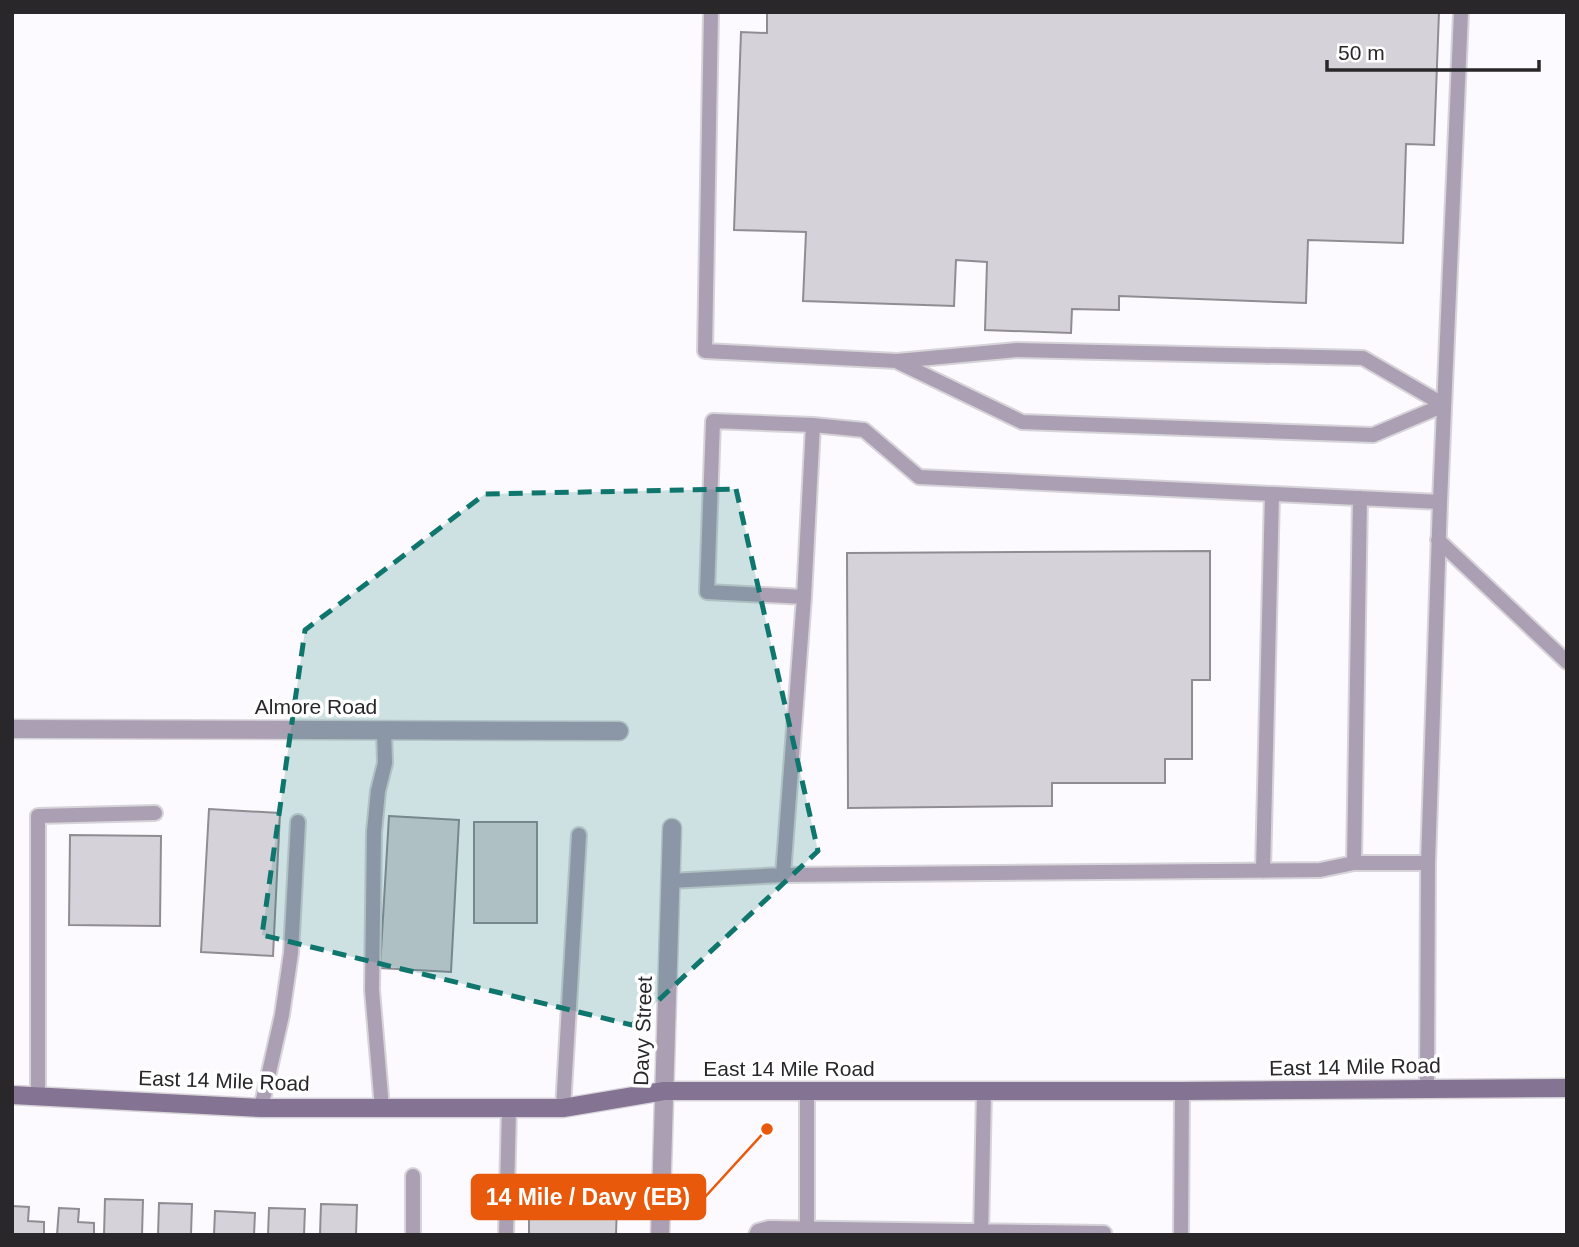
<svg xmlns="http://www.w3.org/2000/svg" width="1579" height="1247" font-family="Helvetica,sans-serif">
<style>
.building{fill:#d6d2da;stroke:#908c93;stroke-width:2}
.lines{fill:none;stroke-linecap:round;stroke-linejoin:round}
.lane-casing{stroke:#d7d4d9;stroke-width:18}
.street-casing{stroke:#d7d4d9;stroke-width:21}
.secondary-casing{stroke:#d7d4d9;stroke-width:21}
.lane{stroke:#ab9fb4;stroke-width:14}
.street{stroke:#ab9fb4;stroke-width:18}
.secondary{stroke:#847392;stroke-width:18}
.marked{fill:#0f766e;fill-opacity:0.2;stroke:#0f766e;stroke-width:5;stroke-dasharray:14 9;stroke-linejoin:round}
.labels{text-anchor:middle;stroke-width:7;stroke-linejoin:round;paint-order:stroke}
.street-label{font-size:21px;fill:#29272a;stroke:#fff}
.leader{fill:none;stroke:#e8590c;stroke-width:2.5}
.callout-dot{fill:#e8590c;stroke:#fff;stroke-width:2.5}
.callout{fill:#e8590c;stroke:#e8590c;stroke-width:2.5}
.callout-label{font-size:23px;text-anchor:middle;font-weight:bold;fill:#fff}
</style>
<rect width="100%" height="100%" fill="#fdfaff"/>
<!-- building -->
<path class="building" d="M 767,12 L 1439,12 L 1434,145 L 1406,144 L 1403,243 L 1308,240 L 1306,303 L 1119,296 L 1119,310 L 1072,309 L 1071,333 L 985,330 L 987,262 L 956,260 L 954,306 L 803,301 L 806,232 L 734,230 L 741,32 L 767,33 Z
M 1210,551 L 1210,680 L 1192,680 L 1192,759 L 1165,759 L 1165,783 L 1052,783 L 1052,806 L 848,808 L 847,553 Z
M 209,809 L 280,813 L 273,956 L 201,952 Z
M 389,816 L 459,820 L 451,972 L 380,968 Z
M 474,822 L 537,822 L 537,923 L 474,923 Z
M 70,835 L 161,836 L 160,926 L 69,925 Z
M 105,1199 L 143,1200 L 142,1235 L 104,1235 Z
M 159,1203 L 192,1204 L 191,1235 L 158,1235 Z
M 529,1203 L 617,1205 L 616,1235 L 529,1235 Z
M 321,1204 L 357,1205 L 356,1235 L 320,1235 Z
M 12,1206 L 29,1207 L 28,1221 L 44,1222 L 44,1235 L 12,1235 Z
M 59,1208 L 79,1209 L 78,1222 L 94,1223 L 94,1235 L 57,1235 Z
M 269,1208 L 305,1209 L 304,1235 L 268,1235 Z
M 215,1211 L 255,1213 L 254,1235 L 214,1235 Z"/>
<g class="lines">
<!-- lane casing -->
<g class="lane-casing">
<path id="lane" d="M 711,12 L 705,351 L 897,361 L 1017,350 L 1363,358 L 1444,405
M 898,362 L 1022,422 L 1373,435 L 1444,405
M 1440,502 L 1461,12
M 1438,540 L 1567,662
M 804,597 L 813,425
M 1354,863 L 1360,498
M 1263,871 L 1272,494
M 783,875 L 1320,870 L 1354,863 L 1428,863
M 670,881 L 783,875 L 804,597 L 707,592 L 713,421 L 813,425 L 864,430 L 919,477 L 1440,502 L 1428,863 L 1427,1089
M 807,1092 L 807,1229
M 38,1095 L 38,816 L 155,813
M 261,1108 L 282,1015 L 291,953 L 298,822
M 382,1108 L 372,990 L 374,832 L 378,791 L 385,763 L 384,730
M 563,1108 L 579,835
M 413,1235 L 413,1176
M 506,1235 L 509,1108
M 756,1235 L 758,1231 L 769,1228 L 1104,1233
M 981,1235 L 984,1092
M 1181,1235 L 1182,1091"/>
</g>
<!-- street casing -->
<g class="street-casing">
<path id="street" d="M 12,729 L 619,731
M 660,1235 L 672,828"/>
</g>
<!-- secondary casing -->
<g class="secondary-casing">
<path id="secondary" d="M 12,1095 L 261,1108 L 563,1108 L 664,1091 L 1182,1091 L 1567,1088"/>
</g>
<!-- lane -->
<use href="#lane" class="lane"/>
<!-- street -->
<use href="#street" class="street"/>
<!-- secondary -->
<use href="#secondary" class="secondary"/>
</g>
<!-- marked area -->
<path class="marked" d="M 736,489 L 818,851 L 632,1025 L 262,935 L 305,630 L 485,494 Z"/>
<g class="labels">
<!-- street labels -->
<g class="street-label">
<text x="316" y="714">Almore Road</text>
<text transform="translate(643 1031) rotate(-88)" y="7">Davy Street</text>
<text transform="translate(1355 1067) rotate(-1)" y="7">East 14 Mile Road</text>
<text x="789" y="1076">East 14 Mile Road</text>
<text transform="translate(224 1081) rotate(2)" y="7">East 14 Mile Road</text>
</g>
</g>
<!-- callouts -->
<path class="leader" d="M767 1129L705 1197"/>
<circle class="callout-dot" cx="767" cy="1129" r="7"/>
<rect class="callout" x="472" y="1175" width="233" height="44" rx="7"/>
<g class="callout-label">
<text x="588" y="1205">14 Mile / Davy (EB)</text>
</g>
<!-- border -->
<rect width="1579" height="1247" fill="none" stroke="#29272a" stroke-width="28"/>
<!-- scale -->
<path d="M1327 60v10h212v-10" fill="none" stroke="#29272a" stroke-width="3.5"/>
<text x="1338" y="60" font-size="21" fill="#29272a" stroke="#ffffff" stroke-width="5" paint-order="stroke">50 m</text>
</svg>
